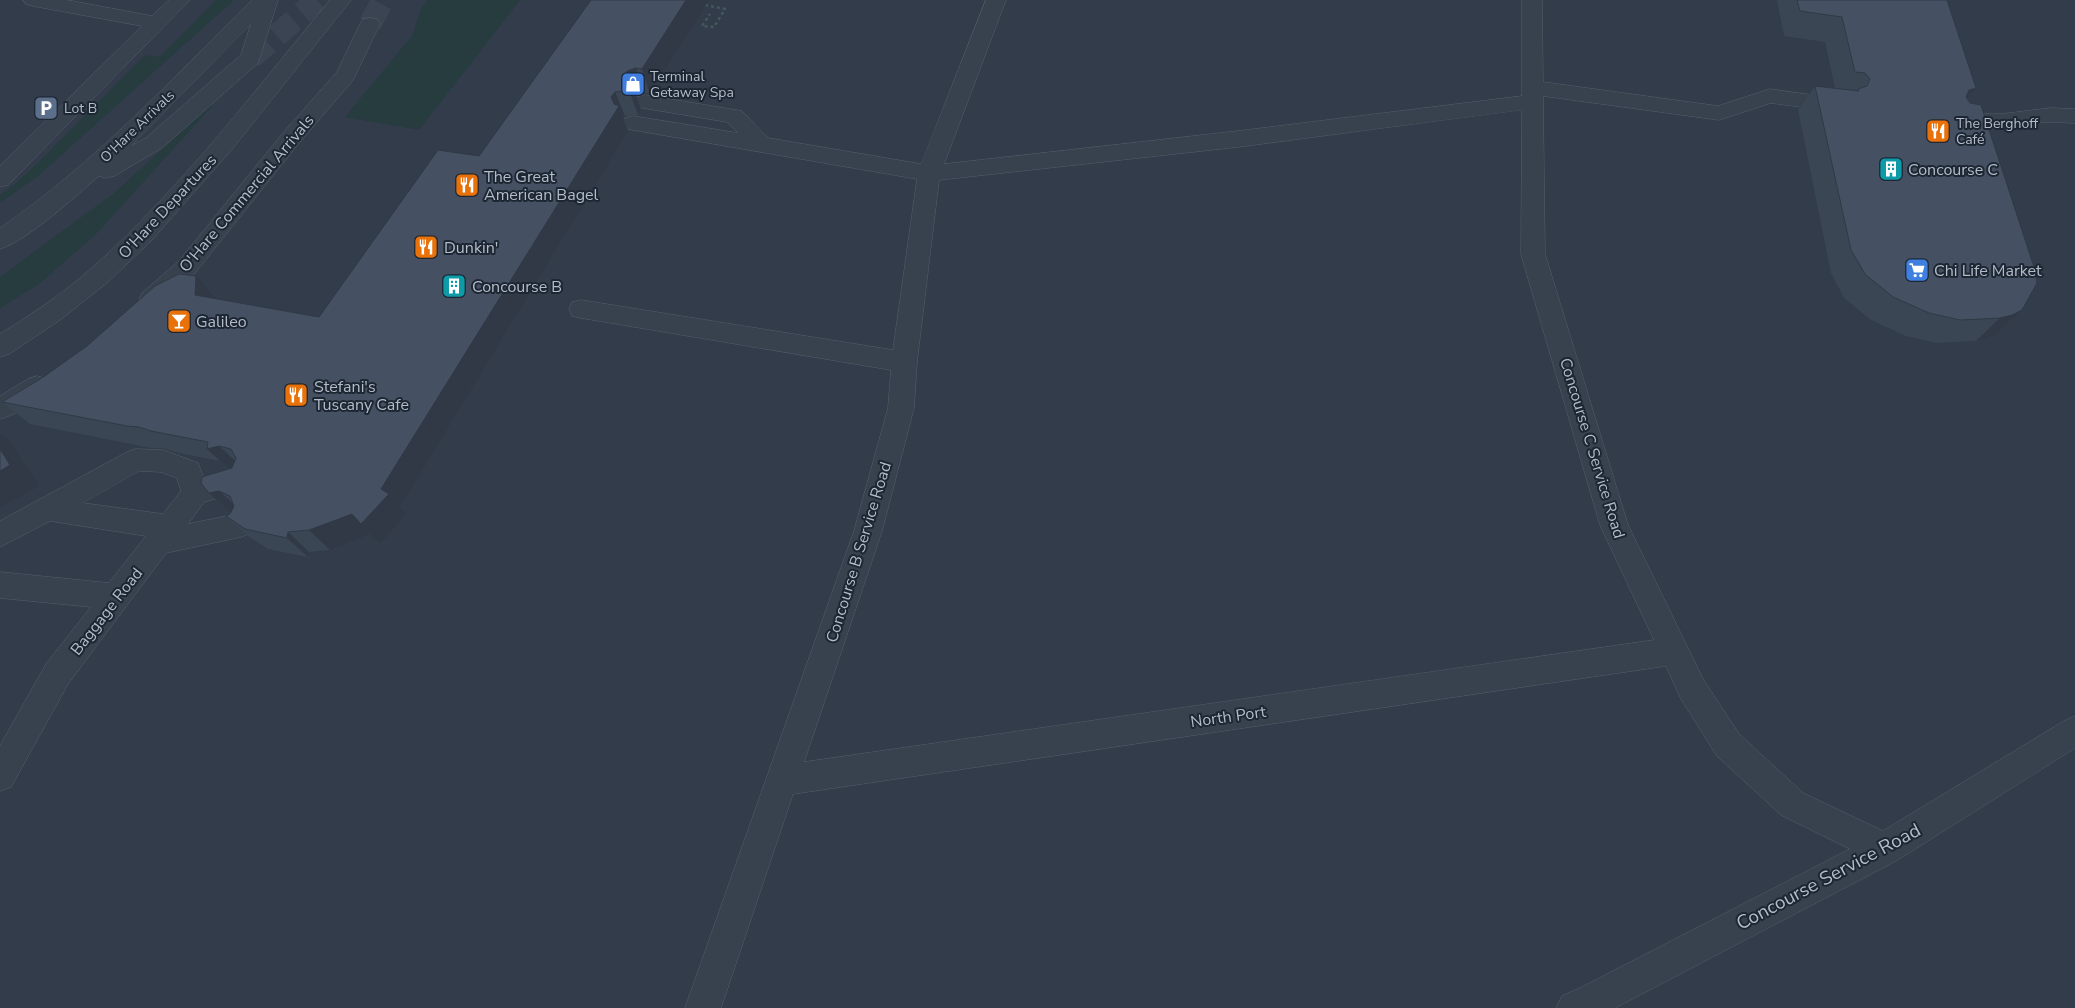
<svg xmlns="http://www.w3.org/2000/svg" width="2075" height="1008" font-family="'Nunito Sans',sans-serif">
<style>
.airport{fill:#323c4b}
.green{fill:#263c3f}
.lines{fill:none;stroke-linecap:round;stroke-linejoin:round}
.minor-tunnel{stroke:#3a4453;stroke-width:23;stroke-dasharray:23 11;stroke-linecap:butt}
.minor-casing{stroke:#565f6c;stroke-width:1}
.path{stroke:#44595c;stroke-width:2.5;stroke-dasharray:3 3;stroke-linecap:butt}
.minor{fill:#38414e;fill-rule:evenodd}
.wall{fill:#3b4654}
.shaded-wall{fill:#303945}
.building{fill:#455162;stroke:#303945}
.labels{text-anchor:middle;stroke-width:4;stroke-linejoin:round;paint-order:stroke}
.far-poi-label{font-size:14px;fill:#b4bcc9;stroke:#1d2633;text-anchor:start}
.far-street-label{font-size:14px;fill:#b4bcc9;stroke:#1d2633}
.poi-label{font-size:16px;fill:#b4bcc9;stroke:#1d2633;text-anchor:start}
.street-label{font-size:16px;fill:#b4bcc9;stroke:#1d2633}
.near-street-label{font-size:19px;fill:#b4bcc9;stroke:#1d2633}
</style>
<rect width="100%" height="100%" fill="#242f3e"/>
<!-- airport -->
<path class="airport" d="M 0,0 L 2075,0 L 2075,1008 L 0,1008 Z"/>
<!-- green -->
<path class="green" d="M 216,0 L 234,0 L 39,175 L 0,203 L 0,195 L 15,184 L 40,161 L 145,55 L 156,57 L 162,55 Z
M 428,0 L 520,0 L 419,130 L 345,117 L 412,36 L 421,9 Z
M 211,105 L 213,105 L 97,233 L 39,284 L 0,308 L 0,277 L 113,194 Z"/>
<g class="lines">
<!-- minor-tunnel -->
<path class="minor-tunnel" d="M 370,24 L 383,0
M 251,58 L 317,0"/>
<!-- minor casing -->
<g class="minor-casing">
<path id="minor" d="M 23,0 L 67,0 L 152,16 L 169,0 L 190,0 L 8,185 L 0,187 L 0,166 L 142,26 L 33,6 L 26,4 Z
M 252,0 L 278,0 L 258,63 L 162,148 L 114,176 L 106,178 L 99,176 C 76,196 28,240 0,249 L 0,228 C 94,164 171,80 252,0 ZM 251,24 L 241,55 L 146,138 L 131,146 Z
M 330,0 L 351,0 L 233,148 L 152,240 L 108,282 L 60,320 L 9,354 L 0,357 L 0,334 C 32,314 64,293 92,268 C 181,188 254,92 330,0 Z
M 986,0 L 1006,0 L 944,164 L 1238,131 L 1522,96 L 1522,0 L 1542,0 L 1543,82 L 1718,106 L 1770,89 L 1847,100 L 1850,105 L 1847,110 L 1839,112 L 1771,103 L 1719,120 L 1543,96 L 1545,254 L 1628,525 L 1703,679 L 1739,734 L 1803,793 L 1883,831 L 2064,721 L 2075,716 L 2075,748 L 1896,861 L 1615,1008 L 1556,1008 L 1562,996 L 1582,987 L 1850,849 L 1781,815 L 1717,756 L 1681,699 L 1666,666 L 793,794 L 721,1008 L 685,1008 L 854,531 L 888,408 L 891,370 L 581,318 L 572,316 L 569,309 L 572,302 L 581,300 L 893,350 L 917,179 L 633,130 L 625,128 L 622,123 L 625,118 L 633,116 L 738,133 L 727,122 L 637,107 L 634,102 L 637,97 L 645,95 L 742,111 L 768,138 L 921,164 ZM 1522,110 L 1521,254 L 1600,525 L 1654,640 L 804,762 L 882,531 L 914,408 L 917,362 L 939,180 L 1238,147 Z
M 370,18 L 377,19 L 380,24 L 353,80 L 299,143 L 195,273 L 160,307 L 151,309 L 142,307 L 139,300 L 142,293 L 179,261 L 283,133 L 337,72 L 360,24 L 363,19 Z
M 2051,108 L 2075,109 L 2075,123 C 2067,123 2059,122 2052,122 C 2018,123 1983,135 1950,126 L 1947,121 L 1950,116 L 1958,114 L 2001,114 Z
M 37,376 L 46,379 L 50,386 C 43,399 15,415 0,419 L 0,396 L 28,379 Z
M 136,449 L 163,450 L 198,463 L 204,479 L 242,469 L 252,472 L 256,480 L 252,488 L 204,502 L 188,524 L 241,513 L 251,517 L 255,525 L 251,533 L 241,537 L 166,553 L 68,684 L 11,787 L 0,791 L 0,746 L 46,664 L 91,607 L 0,598 L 0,572 L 109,583 L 146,536 L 50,521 L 0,547 L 0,521 L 127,452 ZM 139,471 L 161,472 L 177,478 L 181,491 L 163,514 L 83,503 Z"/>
</g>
<!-- path -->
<path class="path" d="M 705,5 L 725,9 L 714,27 L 702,26 L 710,14"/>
<!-- minor -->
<use href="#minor" class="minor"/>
</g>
<!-- wall -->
<path class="wall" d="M 709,0 L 650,94 L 645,93 L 636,96 L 641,110 L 638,115 L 625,116 L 623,118 L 628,131 L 400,507 L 407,514 L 380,544 L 370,534 L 330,550 L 309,552 L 308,557 L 268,549 L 248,536 L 226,516 L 230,514 L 231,512 L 209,493 L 228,469 L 220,461 L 175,452 L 163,448 L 151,448 L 30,424 L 2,402 L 42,378 L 216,299 L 319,317 L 479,156 Z
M 1777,0 L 1947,0 L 1976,88 L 1967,99 L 2022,310 L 1997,333 L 1988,338 L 1976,341 L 1936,343 L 1906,336 L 1871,320 L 1844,298 L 1831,273 L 1798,110 L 1815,86 L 1835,88 L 1825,42 L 1784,36 Z"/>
<!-- shaded-wall -->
<path class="shaded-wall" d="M 686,0 L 709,0 L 650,94 L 642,69 Z
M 636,68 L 645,93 L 636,96 L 641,110 L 638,115 L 629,90 L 623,78 L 627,71 Z
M 1976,88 L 1955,113 L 1969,90 Z
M 615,92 L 625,116 L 623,118 L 628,131 L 400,507 L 407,514 L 380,544 L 370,534 L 330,550 L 309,530 L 381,489 L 611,97 Z
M 196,276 L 217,300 L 195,295 Z
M 2022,310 L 1997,333 L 1988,338 L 1976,341 L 2000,318 Z
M 0,433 L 7,438 L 39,486 L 0,507 Z
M 219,446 L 242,467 L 230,470 L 207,449 Z
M 219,491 L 242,511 L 232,513 L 209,493 Z
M 288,532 L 309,552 L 308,557 L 287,538 Z"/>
<!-- building -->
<path class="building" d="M 591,0 L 686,0 L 642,69 L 636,68 L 627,71 L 623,78 L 627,83 L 632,85 L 629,90 L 615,92 L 611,97 L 614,104 L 619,106 L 381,489 L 389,494 L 361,524 L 352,514 L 309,530 L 288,532 L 287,538 L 245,529 L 226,516 L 230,514 L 234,506 L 230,496 L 219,491 L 209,493 L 201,483 L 202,477 L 232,468 L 236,458 L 231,449 L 219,446 L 207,449 L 208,442 L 151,431 L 139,427 L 127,426 L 2,402 L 42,378 L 87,346 L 155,286 L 179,274 L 196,276 L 195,295 L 319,317 L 438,150 L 479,156 Z
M 1797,0 L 1947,0 L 1976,88 L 1969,90 L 1966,97 L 1970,103 L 1981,105 L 2035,270 L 2037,283 L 2022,310 L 2012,315 L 2000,318 L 1960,320 L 1929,313 L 1893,297 L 1865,274 L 1851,250 L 1815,86 L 1859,91 L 1858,89 L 1867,86 L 1870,79 L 1865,73 L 1855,72 L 1842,17 L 1800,11 Z
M 0,449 L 10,465 L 0,471 Z"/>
<!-- icons -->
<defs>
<g id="shop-square" transform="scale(1.25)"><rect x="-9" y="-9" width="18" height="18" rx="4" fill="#3f7fe0" stroke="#1d2633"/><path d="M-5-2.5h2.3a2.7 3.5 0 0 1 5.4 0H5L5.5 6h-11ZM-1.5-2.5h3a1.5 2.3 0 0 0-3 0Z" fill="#fff"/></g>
<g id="parking-square" transform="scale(1.25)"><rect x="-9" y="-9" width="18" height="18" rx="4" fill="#5c6f8a" stroke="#1d2633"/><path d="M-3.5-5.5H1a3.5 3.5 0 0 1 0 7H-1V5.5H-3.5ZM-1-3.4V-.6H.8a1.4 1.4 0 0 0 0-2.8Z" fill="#fff"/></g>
<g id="restaurant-square" transform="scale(1.25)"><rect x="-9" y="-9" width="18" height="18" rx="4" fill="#e8710a" stroke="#1d2633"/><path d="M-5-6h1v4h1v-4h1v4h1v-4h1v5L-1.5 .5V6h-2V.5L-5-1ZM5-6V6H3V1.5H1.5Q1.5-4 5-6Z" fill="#fff"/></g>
<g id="building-square" transform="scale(1.25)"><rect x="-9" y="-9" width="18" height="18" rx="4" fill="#0f9aa8" stroke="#1d2633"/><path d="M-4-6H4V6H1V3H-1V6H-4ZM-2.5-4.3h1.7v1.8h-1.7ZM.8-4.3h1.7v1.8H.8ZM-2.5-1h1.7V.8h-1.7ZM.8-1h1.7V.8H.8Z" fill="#fff"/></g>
<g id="supermarket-square" transform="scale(1.25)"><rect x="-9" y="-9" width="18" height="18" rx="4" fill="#3f7fe0" stroke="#1d2633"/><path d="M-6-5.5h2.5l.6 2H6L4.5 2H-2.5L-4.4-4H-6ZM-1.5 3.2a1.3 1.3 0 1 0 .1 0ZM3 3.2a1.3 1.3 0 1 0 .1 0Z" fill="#fff"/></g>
<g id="bar-square" transform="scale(1.25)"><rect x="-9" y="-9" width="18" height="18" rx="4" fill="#e8710a" stroke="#1d2633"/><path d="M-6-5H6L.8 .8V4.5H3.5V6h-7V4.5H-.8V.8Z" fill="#fff"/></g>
</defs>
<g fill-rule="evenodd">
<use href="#shop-square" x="633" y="84"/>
<use href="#parking-square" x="46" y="108"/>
<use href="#restaurant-square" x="1938" y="131"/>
<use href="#building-square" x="1891" y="169"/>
<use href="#restaurant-square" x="467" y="185"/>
<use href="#restaurant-square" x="426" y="247"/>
<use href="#supermarket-square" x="1917" y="270"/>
<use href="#building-square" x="454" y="286"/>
<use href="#bar-square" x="179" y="321"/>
<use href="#restaurant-square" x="296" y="395"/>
</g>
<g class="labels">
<!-- far-poi labels -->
<g class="far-poi-label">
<text x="650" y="81">Terminal<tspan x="650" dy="16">Getaway Spa</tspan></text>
<text x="64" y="113">Lot B</text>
<text x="1956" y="128">The Berghoff<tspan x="1956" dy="16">Café</tspan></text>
</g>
<!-- far-street labels -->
<g class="far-street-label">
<text transform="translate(137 126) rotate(-44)" y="5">O'Hare Arrivals</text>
</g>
<!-- poi labels -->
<g class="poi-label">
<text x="1908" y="175">Concourse C</text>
<text x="484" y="182">The Great<tspan x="484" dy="18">American Bagel</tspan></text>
<text x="444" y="253">Dunkin'</text>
<text x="1934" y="276">Chi Life Market</text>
<text x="472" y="292">Concourse B</text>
<text x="196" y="327">Galileo</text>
<text x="314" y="392">Stefani's<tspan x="314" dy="18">Tuscany Cafe</tspan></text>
</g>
<!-- street labels -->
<g class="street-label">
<text transform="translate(246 193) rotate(-50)" y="6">O'Hare Commercial Arrivals</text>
<text transform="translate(167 206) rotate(-47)" y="6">O'Hare Departures</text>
<text transform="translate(1593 448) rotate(73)" y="6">Concourse C Service Road</text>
<text transform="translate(858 552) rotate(-73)" y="6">Concourse B Service Road</text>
<text transform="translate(106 611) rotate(-52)" y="6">Baggage Road</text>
<text transform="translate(1228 716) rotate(-8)" y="6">North Port</text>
</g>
<!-- near-street labels -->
<g class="near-street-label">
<text transform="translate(1828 876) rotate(-28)" y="7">Concourse Service Road</text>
</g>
</g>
</svg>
